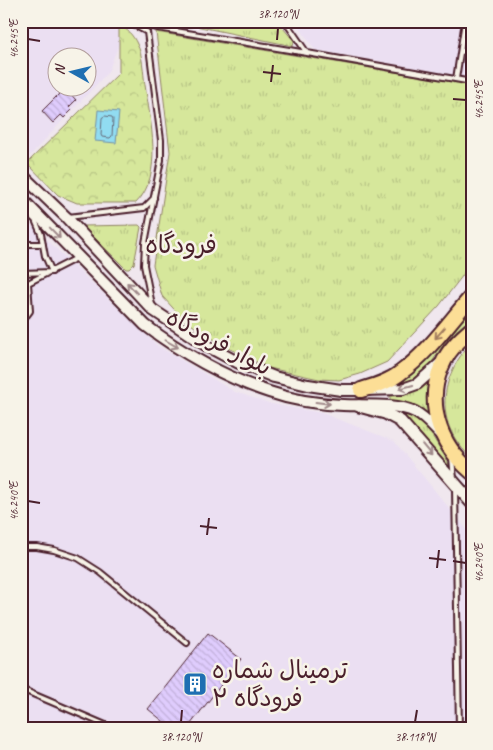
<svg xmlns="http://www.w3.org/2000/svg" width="493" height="750" font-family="Caveat,'Playpen Sans Arabic',sans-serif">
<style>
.built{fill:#ebdff2;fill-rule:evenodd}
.grass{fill:url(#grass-tufts);stroke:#908363}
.forest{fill:url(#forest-crowns);stroke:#908363}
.water{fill:#91dcf1;stroke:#7590a2}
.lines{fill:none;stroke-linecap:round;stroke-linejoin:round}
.shore{stroke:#666b7a;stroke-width:1}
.building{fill:url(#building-back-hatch);stroke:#4a1f2b}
.service-casing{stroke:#4a1f2b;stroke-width:8}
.tertiary-casing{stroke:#4a1f2b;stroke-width:14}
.secondary-casing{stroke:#4a1f2b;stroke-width:15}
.trunk-casing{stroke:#4a1f2b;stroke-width:18}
.service{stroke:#f7f3e8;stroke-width:4}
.tertiary{stroke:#f7f3e8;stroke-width:10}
.secondary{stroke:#f7f3e8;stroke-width:11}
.trunk{stroke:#fcde96;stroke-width:14}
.oneway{stroke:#a0898a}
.oneway2{stroke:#a37e60}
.ticks{fill:none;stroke:#4a1f2b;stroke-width:2}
.labels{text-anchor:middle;stroke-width:5;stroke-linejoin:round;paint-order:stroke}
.street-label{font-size:24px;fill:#4a1f2b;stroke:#f7f3e8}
.poi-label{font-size:24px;fill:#4a1f2b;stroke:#f7f3e8;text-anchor:start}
.neighbourhood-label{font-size:25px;fill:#4a1f2b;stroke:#f7f3e8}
.neatline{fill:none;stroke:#4a1f2b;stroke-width:2}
.ticks-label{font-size:12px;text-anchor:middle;fill:#4a1f2b}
</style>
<defs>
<pattern id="grass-tufts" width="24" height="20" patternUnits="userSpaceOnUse" patternTransform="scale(1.25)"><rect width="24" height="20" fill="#d6e79b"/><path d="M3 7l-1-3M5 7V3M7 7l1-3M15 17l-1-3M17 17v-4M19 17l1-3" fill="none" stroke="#b9c686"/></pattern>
<pattern id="forest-crowns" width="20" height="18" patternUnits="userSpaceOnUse" patternTransform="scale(1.25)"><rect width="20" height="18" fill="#d6e79b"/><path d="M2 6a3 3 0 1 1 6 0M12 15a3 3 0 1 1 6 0" fill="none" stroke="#b9c686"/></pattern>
<pattern id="building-back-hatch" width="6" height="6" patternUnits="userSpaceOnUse" patternTransform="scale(1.25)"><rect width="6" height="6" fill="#dfccfd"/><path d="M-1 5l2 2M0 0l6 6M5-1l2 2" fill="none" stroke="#c1afd9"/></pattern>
</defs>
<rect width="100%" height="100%" fill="#f0e7ee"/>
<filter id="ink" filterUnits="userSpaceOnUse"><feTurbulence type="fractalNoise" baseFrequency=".02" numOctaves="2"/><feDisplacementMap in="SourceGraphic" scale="10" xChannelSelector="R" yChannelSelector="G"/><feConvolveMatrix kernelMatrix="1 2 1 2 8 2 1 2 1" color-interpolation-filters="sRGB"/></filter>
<g filter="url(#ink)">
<!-- built -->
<path class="built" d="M 21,21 L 128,21 L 108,72 L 26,160 L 25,108 L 21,103 ZM 58,58 L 88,58 L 88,88 L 58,88 Z
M 295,21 L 472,21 L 472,78 L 315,50 Z
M 21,215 L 158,346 L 235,392 L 272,404 L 322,413 L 394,441 L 468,531 L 472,541 L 472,729 L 21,729 Z"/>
<!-- grass -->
<path class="grass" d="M 171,21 L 277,21 L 294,41 L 293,46 Z
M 156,32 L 472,85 L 471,255 L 463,275 L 439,306 L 387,362 L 360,374 L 339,380 L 319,379 L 269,368 L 224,346 L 183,319 L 162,296 L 153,265 L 170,152 Z
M 139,225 L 141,227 L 134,264 L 129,269 L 126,269 L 83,226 Z
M 472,304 L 472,317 C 464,324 455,331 448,339 C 433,356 427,381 401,384 Z
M 472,342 L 472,458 C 433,425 439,376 472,342 Z
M 429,379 L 427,400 L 429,417 L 408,404 L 390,401 L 390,396 C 406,394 418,390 429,379 Z
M 395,412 C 420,415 427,427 439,447 C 445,458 449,459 450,472 L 416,430 Z"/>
<!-- forest -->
<path class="forest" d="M 119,25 C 127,29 133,35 137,44 C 143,55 143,72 145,85 C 150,119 164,176 136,203 L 77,203 L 58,195 L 27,163 L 119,73 Z"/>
<!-- water -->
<path class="water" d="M 98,110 L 119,112 L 116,143 L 95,141 Z"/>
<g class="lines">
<!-- shore -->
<path class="shore" d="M 105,116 L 112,117 L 113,119 L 112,136 L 110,138 L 102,137 L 101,135 L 102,118 Z"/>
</g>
<!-- building -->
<path class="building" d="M 65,88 L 76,100 L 69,107 L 72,110 L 64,118 L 61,115 L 53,123 L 42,111 Z
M 208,633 L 241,659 L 187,729 L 173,729 L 148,709 Z"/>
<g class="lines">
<!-- service casing -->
<g class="service-casing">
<path id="service" d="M 126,21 L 147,32 L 161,140 L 161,160 L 145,243 L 144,265 L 152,305
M 285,21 L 307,53 L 472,82
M 465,25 L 472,36
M 146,26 L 307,53
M 461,52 L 472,48
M 456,79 L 465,21
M 21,207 L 35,220 L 41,234 L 45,256 L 52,272 L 21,273
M 68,217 L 144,208 L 154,198
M 21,244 L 43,244
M 21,284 L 28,283 L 77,258
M 21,299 L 29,299
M 21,315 L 27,315 L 30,311 L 28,283
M 452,458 L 454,479
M 455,488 L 459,729
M 21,547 L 37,547 L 54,550 L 78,558 L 100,572 L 187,643
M 21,689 L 115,729"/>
</g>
<!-- tertiary casing -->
<g class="tertiary-casing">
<path id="tertiary" d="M 21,174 L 66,217 L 153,310 L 207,346 L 239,363 L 274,377 L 308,385 L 341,390 L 361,390 L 403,389 L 417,384 L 442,362
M 21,198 L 145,325 C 180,352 226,378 269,392 C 292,400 319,404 343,405 C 364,406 396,403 415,412 C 425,417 433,427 441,435"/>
</g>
<!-- secondary casing -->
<g class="secondary-casing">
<path id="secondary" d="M 359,406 L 385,413 L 400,421 L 472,503"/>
</g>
<!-- trunk casing -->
<g class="trunk-casing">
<path id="trunk" d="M 472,329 C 461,338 450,348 444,361 C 424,401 438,444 472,472
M 361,390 C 374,386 389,382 400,373 C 427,354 450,321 472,296"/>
</g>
<!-- service -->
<use href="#service" class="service"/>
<!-- tertiary -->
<use href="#tertiary" class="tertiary"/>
<!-- secondary -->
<use href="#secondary" class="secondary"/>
<!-- trunk -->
<use href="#trunk" class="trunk"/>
</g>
<!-- one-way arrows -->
<defs><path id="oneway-shaft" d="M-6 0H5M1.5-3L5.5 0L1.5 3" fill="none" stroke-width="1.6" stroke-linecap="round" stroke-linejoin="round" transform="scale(1.25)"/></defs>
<g class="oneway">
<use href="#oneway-shaft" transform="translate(55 233) rotate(46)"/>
<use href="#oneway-shaft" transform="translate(132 288) rotate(-133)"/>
<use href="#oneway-shaft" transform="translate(172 344) rotate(30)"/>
<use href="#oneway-shaft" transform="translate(406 387) rotate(165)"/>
<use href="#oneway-shaft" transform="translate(323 403) rotate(7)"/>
<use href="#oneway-shaft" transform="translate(427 450) rotate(50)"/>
</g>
<use class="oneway2" href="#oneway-shaft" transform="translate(440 333) rotate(131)"/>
</g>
<!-- ticks -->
<path class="ticks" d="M 28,39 L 40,41M 277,40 L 278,28M 263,72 L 281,74M 271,82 L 273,65M 453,99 L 466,100M 28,501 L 40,503M 200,526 L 217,528M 207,535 L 209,518M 429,558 L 446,560M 453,561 L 466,563M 437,568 L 439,550M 181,722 L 182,710M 415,722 L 417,710"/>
<!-- icons -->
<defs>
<g id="building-square" transform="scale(1.25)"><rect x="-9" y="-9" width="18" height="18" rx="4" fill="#1f6fb2" stroke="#f7f3e8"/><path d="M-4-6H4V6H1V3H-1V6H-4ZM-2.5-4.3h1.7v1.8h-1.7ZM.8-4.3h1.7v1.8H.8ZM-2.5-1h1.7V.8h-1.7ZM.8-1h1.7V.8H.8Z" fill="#fff"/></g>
</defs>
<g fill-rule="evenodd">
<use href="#building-square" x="195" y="684"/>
</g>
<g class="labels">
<!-- street labels -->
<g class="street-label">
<text transform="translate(219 342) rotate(28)" y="8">بلوار فرودگاه</text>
</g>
<!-- poi labels -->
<g class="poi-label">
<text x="212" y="678">ترمينال شماره<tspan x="212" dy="28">۲ فرودگاه</tspan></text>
</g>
<!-- neighbourhood labels -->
<g class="neighbourhood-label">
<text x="181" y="253">فرودگاه</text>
</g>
</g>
<!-- margin -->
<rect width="493" height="750" fill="none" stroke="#f7f3e8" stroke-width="55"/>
<!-- north arrow -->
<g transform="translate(72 72) rotate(278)"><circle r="24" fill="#f7f3e8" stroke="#b29e9c"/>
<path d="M0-4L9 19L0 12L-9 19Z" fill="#1f6fb2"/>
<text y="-8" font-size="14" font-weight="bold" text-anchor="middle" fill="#4a1f2b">N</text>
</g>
<rect x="28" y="28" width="438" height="694" class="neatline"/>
<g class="ticks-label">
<text x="278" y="18">38.120°N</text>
<text transform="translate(14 39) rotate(-90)" y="4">46.245°E</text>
<text transform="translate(479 100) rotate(-90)" y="4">46.245°E</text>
<text transform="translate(14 501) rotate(-90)" y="4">46.240°E</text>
<text transform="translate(479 563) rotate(-90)" y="4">46.240°E</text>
<text x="181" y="741">38.120°N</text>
<text x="415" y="741">38.118°N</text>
</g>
</svg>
